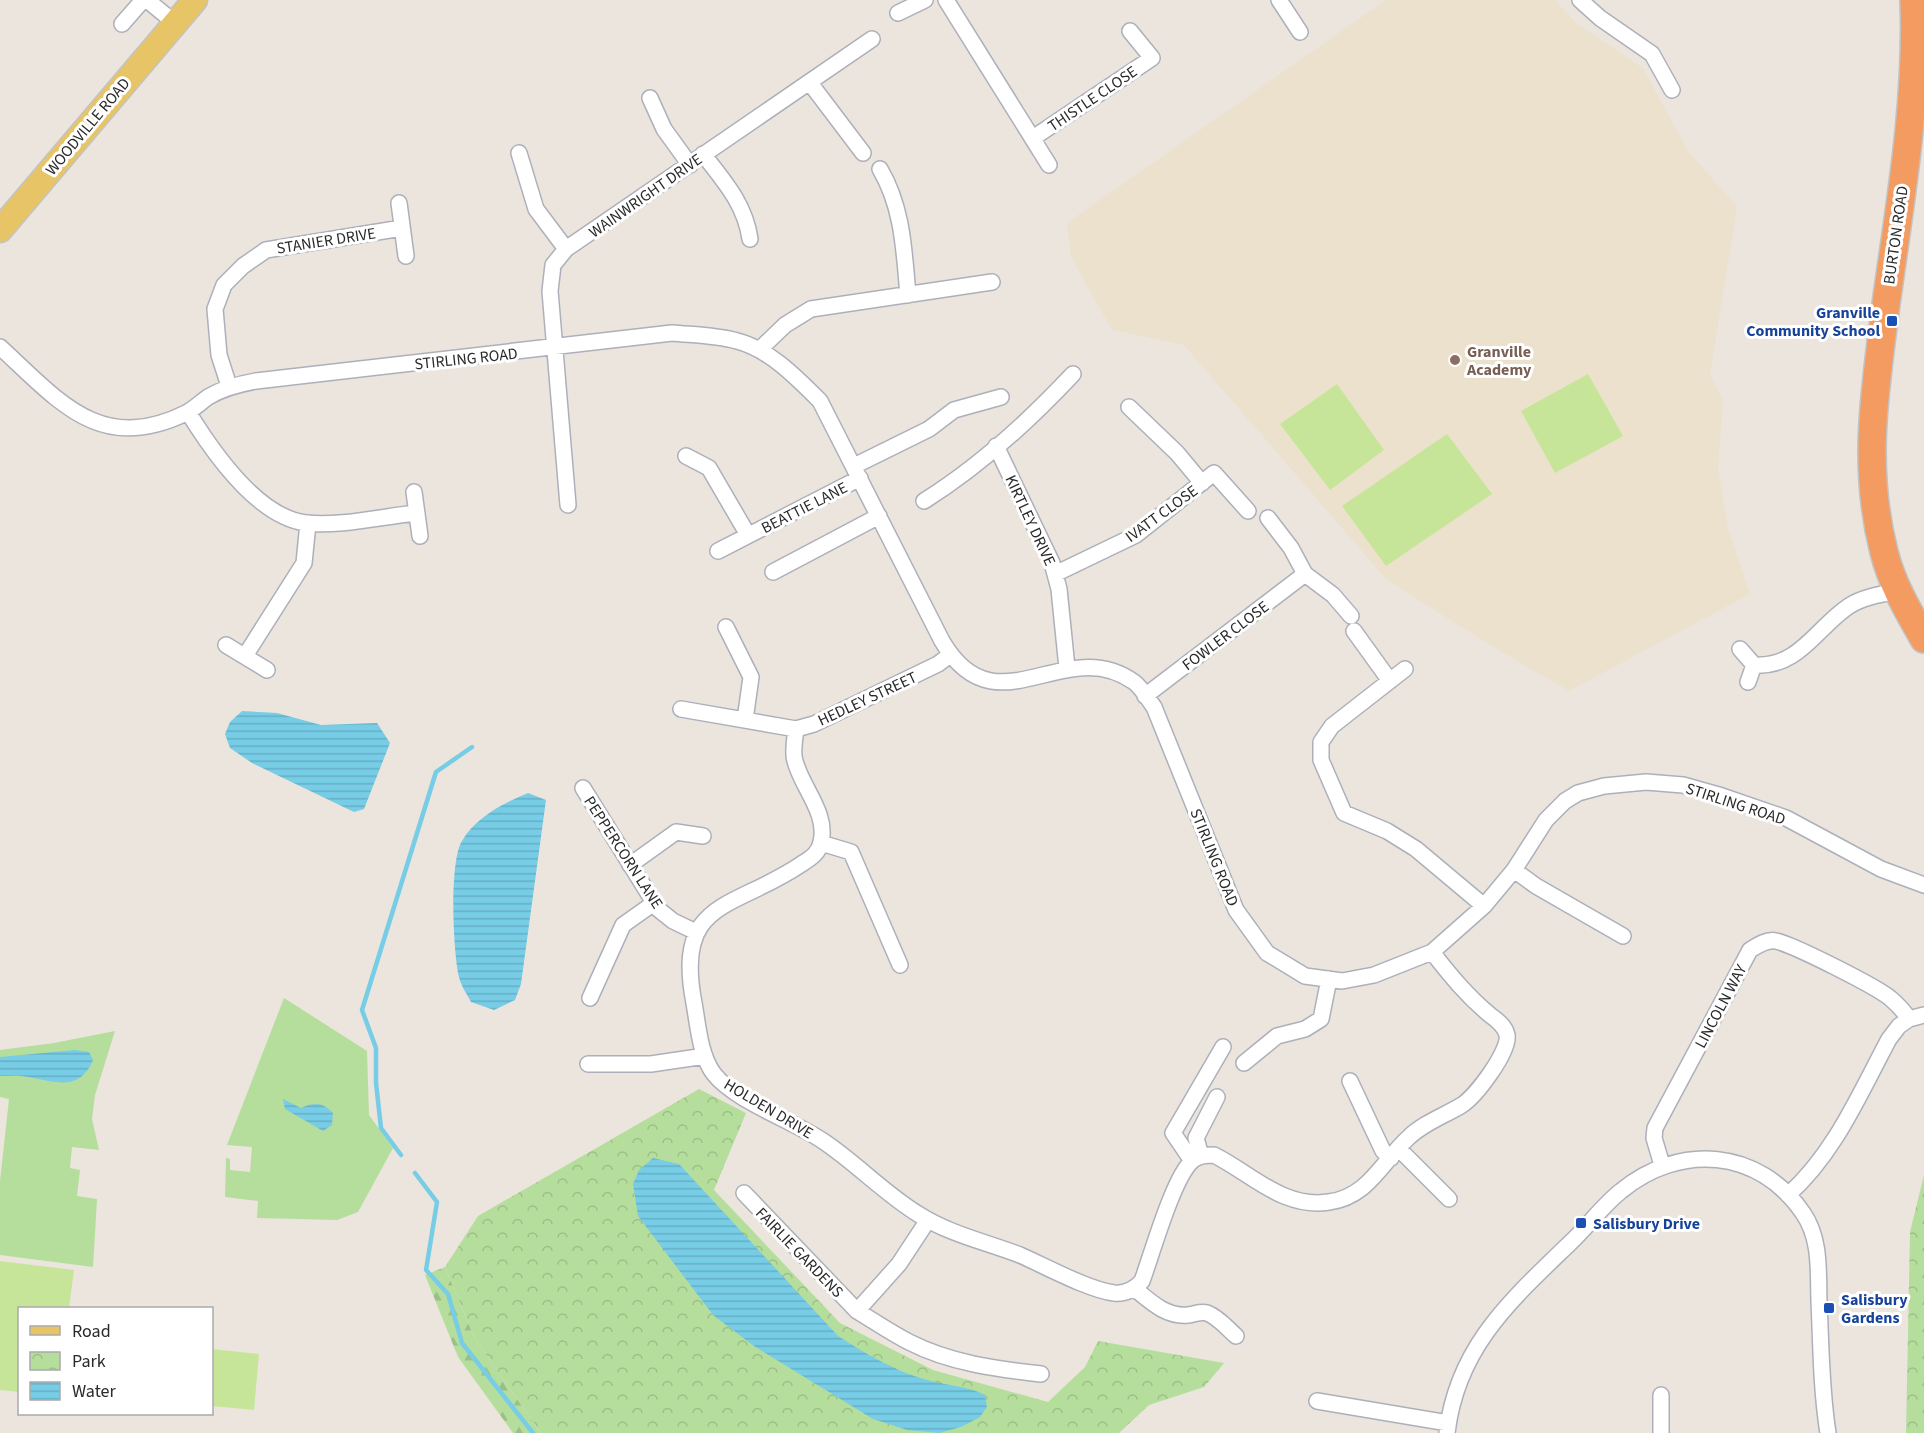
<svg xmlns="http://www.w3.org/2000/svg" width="1924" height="1433" font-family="'Source Sans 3',sans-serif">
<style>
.education{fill:#ece1cd}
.grass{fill:#b5de9d}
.forest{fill:url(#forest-firs)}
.park{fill:url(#park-crowns)}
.pitch{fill:#c7e599}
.water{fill:url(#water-rules)}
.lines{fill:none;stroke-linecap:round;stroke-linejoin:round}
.stream{stroke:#77cce6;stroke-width:4.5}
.street-casing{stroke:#adb0ba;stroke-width:18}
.primary-casing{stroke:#c3c3c3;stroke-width:27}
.highway-casing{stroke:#c3c3c3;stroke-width:30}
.street{stroke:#fff;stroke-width:15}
.primary{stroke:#e7c566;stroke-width:24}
.highway{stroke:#f39b60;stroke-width:27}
.transit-dot{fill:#1a4fb4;stroke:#fff;stroke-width:2}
.education-dot{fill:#8d6e63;stroke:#fff;stroke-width:2}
.labels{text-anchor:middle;stroke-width:6;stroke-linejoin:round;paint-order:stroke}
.street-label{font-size:16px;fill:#2a2a2a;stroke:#fff}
.transit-label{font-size:16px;font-weight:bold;fill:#164399;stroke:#fff;text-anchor:start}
.education-label{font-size:16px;font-weight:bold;fill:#785e54;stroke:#fff;text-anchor:start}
</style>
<defs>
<pattern id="forest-firs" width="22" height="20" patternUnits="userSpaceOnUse" patternTransform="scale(1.5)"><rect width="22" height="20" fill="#b5de9d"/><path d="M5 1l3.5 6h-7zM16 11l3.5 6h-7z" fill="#9cbf87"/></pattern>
<pattern id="park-crowns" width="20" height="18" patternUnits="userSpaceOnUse" patternTransform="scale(1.5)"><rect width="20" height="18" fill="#b5de9d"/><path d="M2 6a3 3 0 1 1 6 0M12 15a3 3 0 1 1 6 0" fill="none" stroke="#9cbf87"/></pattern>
<pattern id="water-rules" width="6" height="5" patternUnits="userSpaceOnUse" patternTransform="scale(1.5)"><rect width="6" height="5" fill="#77cce6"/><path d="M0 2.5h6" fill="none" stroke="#67afc5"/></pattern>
</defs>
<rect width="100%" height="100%" fill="#ebe5dd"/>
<!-- education -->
<path class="education" d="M 1386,0 L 1555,0 L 1576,23 L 1643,68 L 1688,151 L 1737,207 L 1710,375 L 1723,400 L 1718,468 L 1728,528 L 1750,594 L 1569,691 L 1485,642 L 1386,579 L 1184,345 L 1112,330 L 1071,257 L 1067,223 Z"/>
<!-- grass -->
<path class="grass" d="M 284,998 L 367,1051 L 369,1115 L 393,1148 L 358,1212 L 337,1220 L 257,1218 L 258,1201 L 225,1197 L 226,1158 L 230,1159 L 230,1170 L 250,1172 L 252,1147 L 227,1145 Z
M 115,1031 L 95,1095 L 92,1119 L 99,1150 L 72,1147 L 70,1168 L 80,1170 L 77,1196 L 97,1199 L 93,1267 L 0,1255 L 0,1181 L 9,1099 L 0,1097 L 0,1050 L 54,1043 Z"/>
<!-- forest -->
<path class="forest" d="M 445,1267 L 475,1339 L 541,1433 L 513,1433 L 458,1357 L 425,1275 Z"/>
<!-- park -->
<path class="park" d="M 699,1089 L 746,1113 L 714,1190 L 840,1323 L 933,1370 L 1048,1402 L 1085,1367 L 1098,1341 L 1224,1363 L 1204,1387 L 1149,1405 L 1119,1433 L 541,1433 L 475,1339 L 445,1267 L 478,1216 Z
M 1924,1175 L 1924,1433 L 1906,1433 L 1910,1232 Z"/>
<!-- pitch -->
<path class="pitch" d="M 1588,374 L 1623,436 L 1555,473 L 1521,411 Z
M 1337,384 L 1384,450 L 1330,490 L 1280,424 Z
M 1447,434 L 1492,494 L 1386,566 L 1342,506 Z
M 0,1261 L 74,1270 L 69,1308 L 20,1308 L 19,1392 L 0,1390 Z
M 212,1349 L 259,1354 L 254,1410 L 212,1406 Z"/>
<!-- water -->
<path class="water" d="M 242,711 L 277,713 L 321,725 L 377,723 L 390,743 L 364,809 L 354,812 L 252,763 L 230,748 L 225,734 L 230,722 Z
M 528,793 L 546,800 L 521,984 L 515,1000 L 494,1010 L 471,1002 C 467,994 461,986 459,977 C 453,952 449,862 462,841 C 476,817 504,803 528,793 Z
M 75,1050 L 89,1052 L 93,1060 C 79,1093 54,1081 28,1077 C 19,1075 9,1076 0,1076 L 0,1057 Z
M 283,1099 L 301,1108 C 314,1102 323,1102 333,1113 L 332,1125 L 323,1131 L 285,1109 Z
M 653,1158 L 679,1164 L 838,1336 C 866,1354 898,1373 931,1381 C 949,1386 968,1386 985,1395 L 987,1407 L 980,1417 L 961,1427 L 939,1433 L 907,1430 L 873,1419 L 754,1346 L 713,1315 L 638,1216 L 633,1184 L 639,1170 Z"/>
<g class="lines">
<!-- stream -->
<path class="stream" d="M 401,1155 L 381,1128 L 376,1083 L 376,1048 L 362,1010 L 436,772 L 472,747
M 415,1173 L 437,1202 L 426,1270 L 448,1294 L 462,1343 L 533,1433"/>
<!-- street casing -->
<g class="street-casing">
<path id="street" d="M 147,0 L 175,23
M 946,0 L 1049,165
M 1279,0 L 1300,32
M 1580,0 L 1600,18 L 1652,54 L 1672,90
M 898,13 L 925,0
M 122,24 L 143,0
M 810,83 L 863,153
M 650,98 L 664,129 L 690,165
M 1033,138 L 1152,58 L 1130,31
M 519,153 L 536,209 L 566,249
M 703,154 C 724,181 745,204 750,239
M 880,169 C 903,208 904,251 908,295
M 399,203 L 406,256
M 0,347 C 59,401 100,455 186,413 C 194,409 201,402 208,397 C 223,388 239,384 256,381 L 672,333 C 693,335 716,335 737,341 C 769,349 797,378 820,401 L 942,641 C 996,734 1065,632 1134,682 C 1142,688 1148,699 1154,707 L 1236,910 L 1267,953 L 1305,976 L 1342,981 L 1374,975 L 1432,952 L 1484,906 L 1514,870 L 1546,820 L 1565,801 L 1578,793 L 1604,786 L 1646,782 L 1683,785 L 1722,796 L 1786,818 L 1881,869 L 1924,885
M 759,350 L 785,325 L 811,309 L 992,282
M 229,386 L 219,355 L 215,309 L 224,285 L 243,266 L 266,250 L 402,228
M 1129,407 L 1177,453 L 1202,483
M 188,412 C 212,451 257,517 306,523 C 339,527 384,516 417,513
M 996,446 L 1052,563 L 1059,589 L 1067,668
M 686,456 L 709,468 L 748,535
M 854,466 L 929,429 L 954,410 L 1001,397
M 414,492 L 420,536
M 924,501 C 980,466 1028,422 1073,374
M 568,505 L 550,291 L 553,265 L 566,249 L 872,39
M 1268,518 L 1291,548 L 1305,574 L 1333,595 L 1351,616
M 718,551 L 860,478
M 773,572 L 879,516
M 1055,574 L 1136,535 L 1214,473 L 1248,511
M 726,627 L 751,677 L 745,720
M 1354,631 L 1390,681
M 226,645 L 267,670
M 1740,649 L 1754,665 L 1748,682
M 245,656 L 304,563 L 308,523
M 1754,665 C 1799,668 1816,628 1849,606 C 1863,597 1882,594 1898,591
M 1405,669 L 1332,726 L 1321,742 L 1321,760 L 1344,813 L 1387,831 L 1416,849 L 1484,906
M 1145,696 L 1305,574
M 681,709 L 796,729 L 814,724 L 938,664 L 950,655
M 796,729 C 795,738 792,752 795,761 C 802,788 828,813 821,842 C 819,854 809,859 800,865 C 733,910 674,899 694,1003 C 698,1025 700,1056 714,1074 C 735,1101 794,1121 823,1141 C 856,1163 884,1193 918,1214 C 949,1234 986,1242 1020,1255 C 1045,1266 1089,1290 1114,1293 C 1125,1294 1134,1290 1142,1281 C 1152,1254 1173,1178 1192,1161 C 1198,1155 1207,1155 1214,1155 C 1252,1174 1283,1209 1329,1202 C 1368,1197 1382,1162 1408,1138 C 1423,1123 1444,1116 1462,1105 C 1476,1096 1510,1051 1507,1035 C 1505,1026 1497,1020 1490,1015 C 1467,996 1450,975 1432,952
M 583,788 L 658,909 L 673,921 L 696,932
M 821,843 L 851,852 L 900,965
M 630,865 L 676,832 L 703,836
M 1514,870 L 1536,886 L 1623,936
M 590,998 L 623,925 L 654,903
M 1244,1063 L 1277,1036 L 1305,1029 L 1321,1019 L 1329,979
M 588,1064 L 651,1064 L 705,1056
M 1350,1081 L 1383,1151 L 1391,1158
M 1399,1149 L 1449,1199
M 1201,1156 L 1196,1138 L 1217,1097
M 1192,1161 L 1173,1133 L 1223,1047
M 1662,1165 L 1654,1138 L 1655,1128 L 1750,950 C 1758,945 1767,939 1776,941 C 1794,945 1875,986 1890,998 C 1897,1004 1904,1011 1909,1019 L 1924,1015
M 744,1193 L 857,1311
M 1788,1195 C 1835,1153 1860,1093 1889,1039 L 1899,1026 L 1909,1019
M 928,1220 L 899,1264 L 857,1311 C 874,1321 891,1333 909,1342 C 950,1363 996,1369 1041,1374
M 1135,1289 C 1151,1302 1166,1317 1188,1315 C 1195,1314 1201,1311 1207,1313 C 1218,1317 1227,1328 1236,1336
M 1661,1395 L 1661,1433
M 1317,1401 L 1448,1423
M 1447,1433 C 1457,1347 1511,1300 1570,1243 C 1588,1226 1602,1206 1621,1191 C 1679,1143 1759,1148 1803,1213 C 1821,1239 1818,1271 1819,1301 C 1821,1344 1821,1390 1828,1433"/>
</g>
<!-- primary casing -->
<g class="primary-casing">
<path id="primary" d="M 0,230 L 195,0"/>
</g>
<!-- highway casing -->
<g class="highway-casing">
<path id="highway" d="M 1914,0 C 1918,102 1900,203 1886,304 C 1875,390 1862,466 1884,552 C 1892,584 1908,611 1924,639"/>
</g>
<!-- street -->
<use href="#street" class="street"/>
<!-- primary -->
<use href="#primary" class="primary"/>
<!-- highway -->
<use href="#highway" class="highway"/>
</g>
<!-- markers -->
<g class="transit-dot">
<rect x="1886" y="315" width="12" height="12" rx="3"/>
<rect x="1575" y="1217" width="12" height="12" rx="3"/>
<rect x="1823" y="1302" width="12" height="12" rx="3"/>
</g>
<circle class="education-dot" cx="1455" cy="360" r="6"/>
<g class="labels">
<!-- street labels -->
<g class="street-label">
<text transform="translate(1092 98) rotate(-34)" y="6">THISTLE CLOSE</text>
<text transform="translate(87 126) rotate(-50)" y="6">WOODVILLE ROAD</text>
<text transform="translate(645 195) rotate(-35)" y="6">WAINWRIGHT DRIVE</text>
<text transform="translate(1895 235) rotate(-82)" y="6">BURTON ROAD</text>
<text transform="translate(326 240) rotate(-9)" y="6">STANIER DRIVE</text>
<text transform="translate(466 358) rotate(-6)" y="6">STIRLING ROAD</text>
<text transform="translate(804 507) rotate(-27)" y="6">BEATTIE LANE</text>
<text transform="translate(1161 513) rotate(-36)" y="6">IVATT CLOSE</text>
<text transform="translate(1031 520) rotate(65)" y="6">KIRTLEY DRIVE</text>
<text transform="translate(1225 635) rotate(-37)" y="6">FOWLER CLOSE</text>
<text transform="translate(867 698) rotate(-25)" y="6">HEDLEY STREET</text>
<text transform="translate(1736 803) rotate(18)" y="6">STIRLING ROAD</text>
<text transform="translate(624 852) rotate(57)" y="6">PEPPERCORN LANE</text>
<text transform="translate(1215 857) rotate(68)" y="6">STIRLING ROAD</text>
<text transform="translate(1720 1006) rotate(-62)" y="6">LINCOLN WAY</text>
<text transform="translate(769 1108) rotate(31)" y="6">HOLDEN DRIVE</text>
<text transform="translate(800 1252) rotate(46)" y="6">FAIRLIE GARDENS</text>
</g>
<!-- transit labels -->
<g class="transit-label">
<text x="1880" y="318" text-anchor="end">Granville<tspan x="1880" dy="18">Community School</tspan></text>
<text x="1593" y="1229">Salisbury Drive</text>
<text x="1841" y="1305">Salisbury<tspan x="1841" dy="18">Gardens</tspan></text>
</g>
<!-- education labels -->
<g class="education-label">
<text x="1467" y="357">Granville<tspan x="1467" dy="18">Academy</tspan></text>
</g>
</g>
<!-- legend -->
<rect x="18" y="1307" width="195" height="108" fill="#ffffff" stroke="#aaaaaa" stroke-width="1.5"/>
<rect x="30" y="1326" width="30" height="9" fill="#e7c566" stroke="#aaaaaa" stroke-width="1.5"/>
<text x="72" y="1337" font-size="18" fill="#2a2a2a">Road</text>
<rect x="30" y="1352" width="30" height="18" fill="url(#park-crowns)" stroke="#aaaaaa" stroke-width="1.5"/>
<text x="72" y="1367" font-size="18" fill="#2a2a2a">Park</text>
<rect x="30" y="1382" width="30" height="18" fill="url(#water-rules)" stroke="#aaaaaa" stroke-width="1.5"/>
<text x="72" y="1397" font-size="18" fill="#2a2a2a">Water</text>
</svg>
